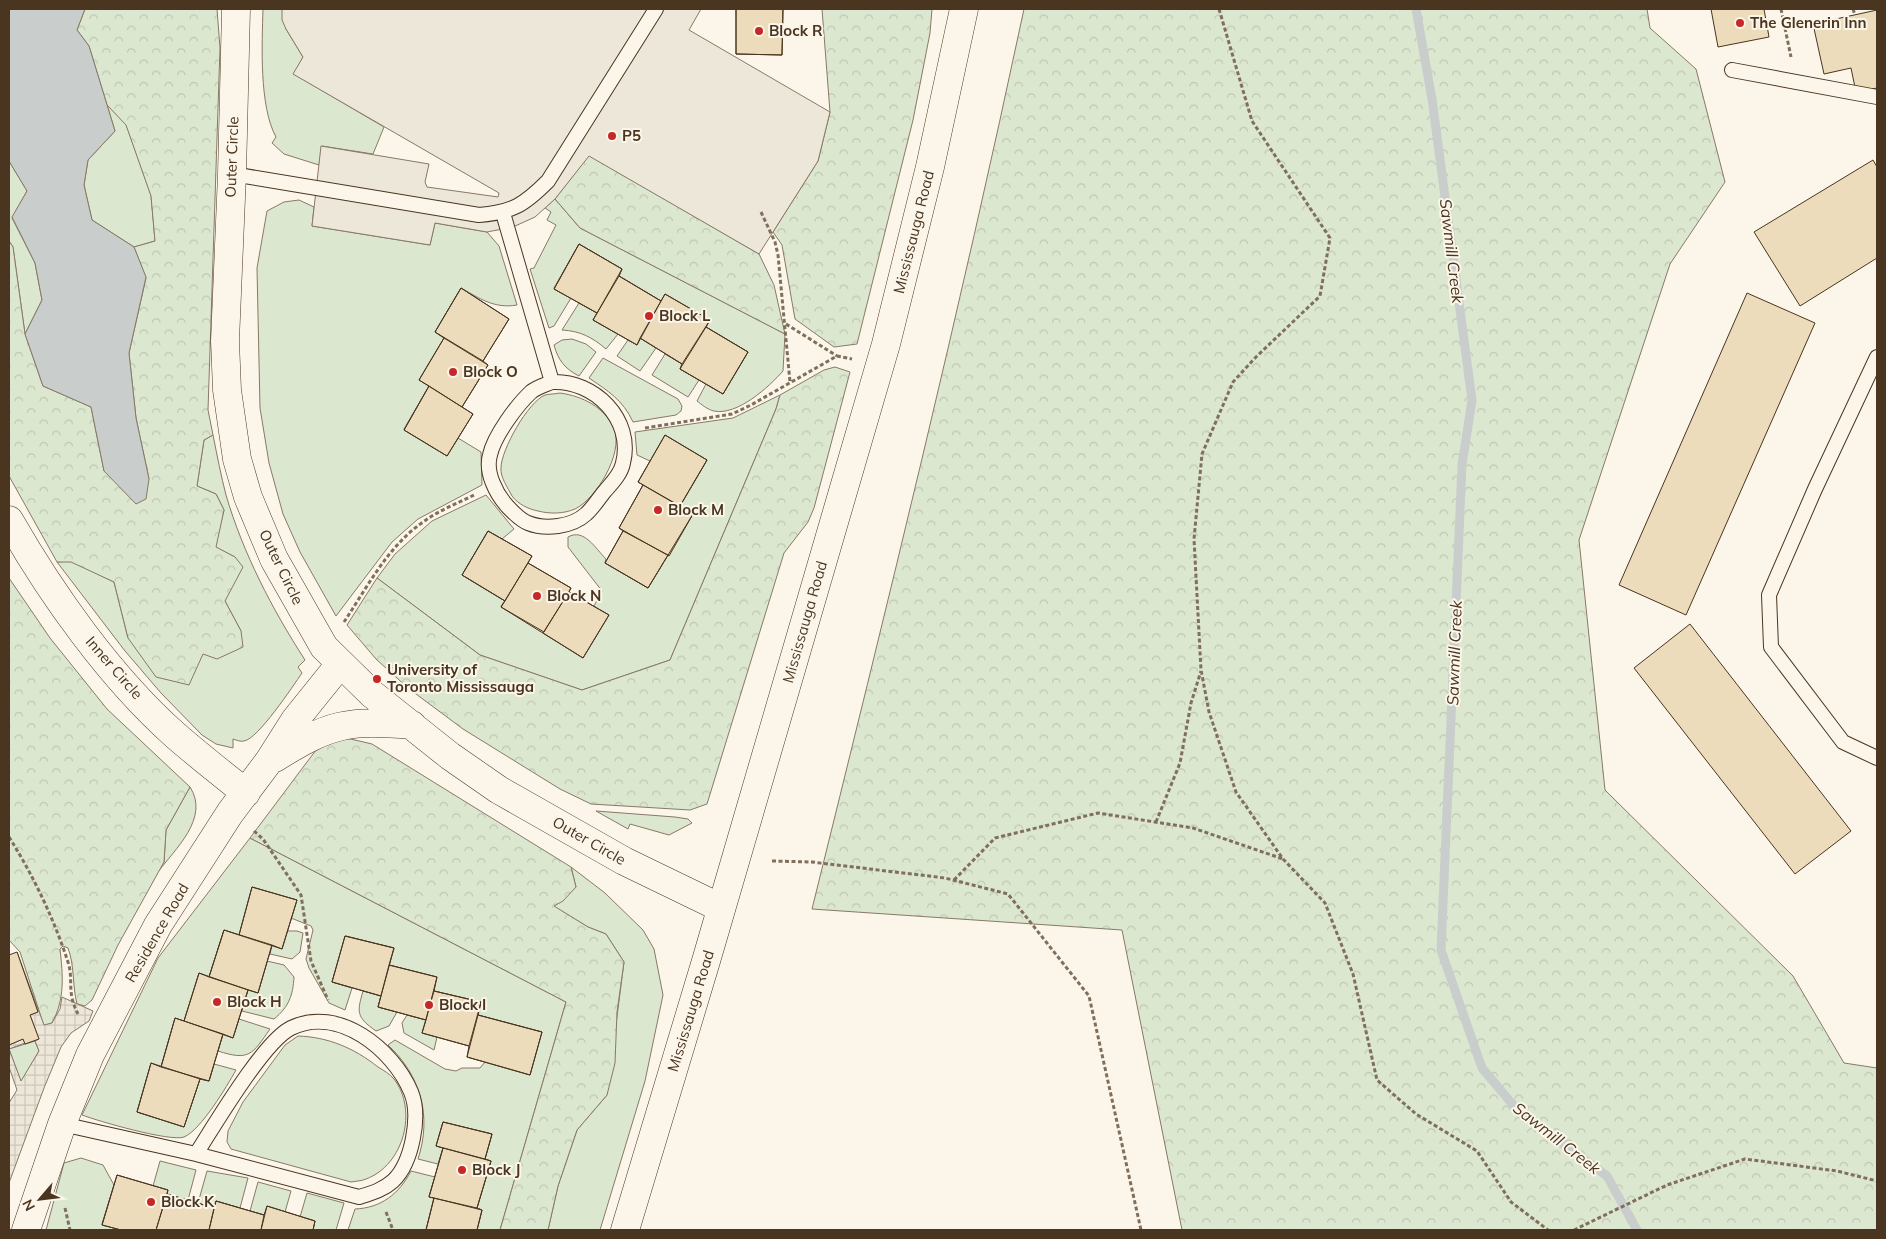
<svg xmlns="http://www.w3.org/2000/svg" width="1886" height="1239" font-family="Mulish,sans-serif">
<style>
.green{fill:#dce7d0;stroke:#887966}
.forest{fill:url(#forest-crowns);stroke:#887966}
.parking{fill:#ede7d9;stroke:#887966}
.plaza{fill:url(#plaza-grid);stroke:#887966}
.water{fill:#c9cecd;stroke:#887966}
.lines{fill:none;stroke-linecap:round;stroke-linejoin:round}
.stream{stroke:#c9cecd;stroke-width:9}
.building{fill:#ecdcbc;stroke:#4a3520}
.service-casing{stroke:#4a3520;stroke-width:16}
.minor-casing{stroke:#4a3520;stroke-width:29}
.secondary-casing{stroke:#4a3520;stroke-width:29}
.path{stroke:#7f6f5c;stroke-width:3;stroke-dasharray:4 2.5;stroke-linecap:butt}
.service{stroke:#fbf6e9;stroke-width:14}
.minor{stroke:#fbf6e9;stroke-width:28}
.secondary{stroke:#fbf6e9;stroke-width:28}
.poi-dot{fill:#c62828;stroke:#fbf6e9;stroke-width:2}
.labels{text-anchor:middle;stroke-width:4;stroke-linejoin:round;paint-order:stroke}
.poi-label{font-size:15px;font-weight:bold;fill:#4a3520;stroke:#fbf6e9;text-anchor:start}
.street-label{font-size:15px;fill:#4a3520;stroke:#fbf6e9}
.water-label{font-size:16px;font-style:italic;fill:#4a3520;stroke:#fbf6e9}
</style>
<defs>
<pattern id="forest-crowns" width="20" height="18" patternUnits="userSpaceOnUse" patternTransform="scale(1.25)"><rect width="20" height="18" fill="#dce7d0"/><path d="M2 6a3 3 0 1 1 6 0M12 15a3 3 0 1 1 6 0" fill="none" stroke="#bec7b2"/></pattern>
<pattern id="plaza-grid" width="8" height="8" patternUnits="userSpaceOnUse" patternTransform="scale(1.25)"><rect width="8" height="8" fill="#ede7d9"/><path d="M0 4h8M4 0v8" fill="none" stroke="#cdc7ba"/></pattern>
</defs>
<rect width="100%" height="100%" fill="#fbf6e9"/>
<!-- green -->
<path class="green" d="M 263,9 L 282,9 L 286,29 L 303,57 L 294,74 L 384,127 L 373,154 L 322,146 L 319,165 L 284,154 L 272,143 L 276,137 C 259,106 262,44 263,9 Z
M 107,105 L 126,124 L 151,195 L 155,241 L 134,247 L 92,220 L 84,185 L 88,160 L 115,131 Z
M 9,161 L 27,191 L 12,218 L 35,263 L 42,300 L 25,334 L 13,247 L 9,241 Z
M 555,199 L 580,228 L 785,334 L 783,371 C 769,387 737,416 714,411 C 708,410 701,404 697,401 L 706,384 L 723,394 L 748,352 L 706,327 L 710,320 L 661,301 L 619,276 L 622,269 L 579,244 L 554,288 L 571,298 L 554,326 L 549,328 L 530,269 L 534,268 L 556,225 L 547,220 L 551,212 L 545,208 Z
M 299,200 L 314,207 L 312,226 L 430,245 L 435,223 L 487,232 L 499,246 L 517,305 C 494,309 479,298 461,288 L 435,332 L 444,338 L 429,386 L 404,429 L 458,438 L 481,452 L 482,485 L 418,519 L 392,542 L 336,616 L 300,552 L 283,514 L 269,463 L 260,408 L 257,268 L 267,211 L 284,202 Z
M 579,303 L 597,313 L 593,320 L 618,334 L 606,349 C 592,337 580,331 562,330 Z
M 640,338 L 656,348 L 640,371 L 617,356 L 628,340 L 636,344 Z
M 572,339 L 586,344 L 596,352 L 579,376 C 565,369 558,360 554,345 L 562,340 Z
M 665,354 L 682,364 L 680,369 L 699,380 L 688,397 L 652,375 Z
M 603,358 L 678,399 L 682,406 L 681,411 L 676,415 L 633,422 C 623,400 608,391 589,378 Z
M 560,393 C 582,396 605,407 614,429 C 624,453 596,499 575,509 C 563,514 550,514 538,511 C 528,509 518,504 512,496 C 508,488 500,477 501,468 C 501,450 528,402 545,395 C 549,394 555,394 560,393 Z
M 780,395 L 776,409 L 670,660 L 582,690 L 480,655 L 377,578 L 395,554 L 432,521 L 486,495 L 514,529 L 502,539 L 488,531 L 462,575 L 505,601 L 501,606 L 594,606 L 602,591 L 568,547 L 568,537 C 584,528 595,548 606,559 L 605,563 L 648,588 L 693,514 L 680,506 L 707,460 L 650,461 L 637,455 L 635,432 L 733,418 Z
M 213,435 C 217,455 221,476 226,495 C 243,553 272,609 305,660 L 298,667 L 302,673 C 293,686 258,739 244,741 C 241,742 236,740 233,739 L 233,748 L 216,744 L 202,735 L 161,693 L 125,651 L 57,562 L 71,561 L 114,582 L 128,638 L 203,654 L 241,631 L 225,601 L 235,557 L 215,547 L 224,510 L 216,494 L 197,486 L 204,440 Z
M 190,787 C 210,818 175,849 158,872 L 164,862 L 166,830 Z
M 596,811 L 675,817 L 688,819 L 692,823 L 669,835 L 630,824 L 628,829 Z
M 250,838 L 566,1002 L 500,1230 L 477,1230 L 482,1210 L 477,1208 L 491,1161 L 485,1159 L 492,1134 L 443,1122 L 437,1146 L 443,1148 L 438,1164 L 418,1159 C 432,1116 421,1076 388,1045 L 395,1040 L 445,1069 L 456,1071 L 462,1068 L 480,1068 L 485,1062 L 542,1032 L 478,1015 L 481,1002 L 434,991 L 436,977 L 389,965 L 394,948 L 346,936 L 332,982 L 352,988 L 345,1010 L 329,1003 L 309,968 L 306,959 L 313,930 L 311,926 L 291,918 L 239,935 L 224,930 L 209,977 L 184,1021 L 175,1019 L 161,1067 L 151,1064 L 137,1112 L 184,1126 L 200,1079 L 209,1081 L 214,1064 L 236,1070 C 227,1086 201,1130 184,1137 C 170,1142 98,1121 82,1115 L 158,958 Z
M 571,867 L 605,893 L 643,930 L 654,949 L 663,995 L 645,1081 L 600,1230 L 548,1230 L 558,1186 L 577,1130 L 607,1095 L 624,962 L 606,934 L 588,927 L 553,906 L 576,887 Z
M 287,931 L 297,931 L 303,933 L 300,952 L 292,959 L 270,954 L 272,945 Z
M 267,961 L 284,965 L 294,977 C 293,995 289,1007 274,1019 L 242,1011 L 248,990 Z
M 363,991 L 381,996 L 378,1007 L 397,1012 L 389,1026 L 376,1031 C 356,1017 357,1012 363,991 Z
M 407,1015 L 426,1020 L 437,1037 L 434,1050 L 404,1033 L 402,1023 Z
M 239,1019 L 270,1029 C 252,1055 249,1061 218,1051 L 223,1034 L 233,1037 Z
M 298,1036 C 328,1037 354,1048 378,1067 C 383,1070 390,1074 394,1079 C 418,1110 404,1165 366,1179 C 362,1181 356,1181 351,1182 L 231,1149 L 227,1142 L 228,1131 L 243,1102 L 285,1045 Z
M 35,1041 L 39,1051 L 21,1082 L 9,1049 Z
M 81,1158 L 103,1165 L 114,1185 L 102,1224 L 121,1230 L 46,1230 L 64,1163 Z
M 160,1161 L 196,1170 L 188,1200 L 167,1194 L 153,1186 Z
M 207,1171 L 248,1178 L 240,1208 L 216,1201 L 214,1208 L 198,1203 Z
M 411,1171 L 435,1177 L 429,1196 L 434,1198 L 426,1230 L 348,1230 L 355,1209 C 381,1208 399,1194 411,1171 Z
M 258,1182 L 291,1191 L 285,1212 L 264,1215 L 250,1211 Z
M 307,1193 L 344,1203 L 336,1230 L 313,1230 L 315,1221 L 300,1217 Z"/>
<!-- forest -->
<path class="forest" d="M 85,9 L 217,9 L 220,48 L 208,410 L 213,435 L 204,440 L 197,486 L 216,494 L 224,510 L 216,547 L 235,557 L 243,567 L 225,601 L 241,631 L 243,647 L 217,659 L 203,654 L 189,685 L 156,677 L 128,638 L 114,582 L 71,562 L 57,562 L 9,476 L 9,241 L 13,247 L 25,334 L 43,386 L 91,407 L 104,471 L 149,479 L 136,418 L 129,353 L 146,278 L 134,247 L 155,241 L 151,196 L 126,125 L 107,105 L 89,46 L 77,30 Z
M 822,9 L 932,9 L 930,33 L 913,120 L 857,344 L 834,347 L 795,319 L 782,245 L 773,232 L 818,161 L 830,112 Z
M 1024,9 L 1647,9 L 1650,28 L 1696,69 L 1725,182 L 1670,264 L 1579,540 L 1605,790 L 1793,976 L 1844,1063 L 1877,1068 L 1877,1230 L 1182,1230 L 1122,930 L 812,909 C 886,610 960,310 1024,9 Z
M 589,155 L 759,254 L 774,285 L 785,334 L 580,228 L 555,199 Z
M 835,367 L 850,372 L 814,508 L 808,522 L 784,553 L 707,804 L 690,810 L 591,804 L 560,789 L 463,729 L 408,688 L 376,659 L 347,625 L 377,578 L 480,655 L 582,690 L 670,660 L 776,409 L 780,395 L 824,370 Z
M 9,578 L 50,638 L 107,709 L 190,787 L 166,830 L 164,862 L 118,945 L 92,1000 L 85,1006 L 77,1004 C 72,985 75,967 68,948 L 63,946 L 60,949 C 63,976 65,999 52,1023 L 44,1026 L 20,952 L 9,940 Z
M 342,737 L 372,744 L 571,867 L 576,887 L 563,901 L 554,906 L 588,927 L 606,934 L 624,962 L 617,1012 L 615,1063 L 607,1095 L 577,1130 L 558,1186 L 548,1230 L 500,1230 L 566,1002 L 250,838 L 319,746 Z"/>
<!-- parking -->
<path class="parking" d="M 282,9 L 701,9 L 689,30 L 830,112 L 818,161 L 759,254 L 589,156 L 555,199 L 535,217 L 513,227 L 487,232 L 435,223 L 430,245 L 312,226 L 321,146 L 429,164 L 425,182 L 427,187 L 498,197 L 499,193 L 293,74 L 303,57 L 286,29 L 282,20 Z"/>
<!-- plaza -->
<path class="plaza" d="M 17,952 L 44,1025 L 52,1023 L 60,1009 L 62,997 L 93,1011 L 89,1021 L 71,1033 L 61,1047 L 44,1088 L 9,1183 L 9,1103 L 17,1090 L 9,1067 L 9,1045 L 23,1039 L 25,1043 L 9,1049 L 21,1081 L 39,1051 L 35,1041 L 39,1039 L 30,1015 L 38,1012 Z"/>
<!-- water -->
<path class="water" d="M 9,9 L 85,9 L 77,30 L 89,46 L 115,131 L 88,160 L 84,185 L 92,220 L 134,247 L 146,277 L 129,353 L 136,418 L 149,479 L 146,499 L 136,504 L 104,471 L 91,407 L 43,386 L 25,334 L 42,300 L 35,263 L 12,217 L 27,191 L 9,161 Z"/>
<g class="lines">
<!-- stream -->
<path class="stream" d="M 1416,9 L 1432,99 L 1472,400 L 1462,465 L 1441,950 L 1482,1068 L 1519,1112 L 1607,1176 L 1637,1230"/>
</g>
<!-- building -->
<path class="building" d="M 736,9 L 783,9 L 782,55 L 736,54 Z
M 736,9 L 783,9 L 782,55 L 736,54 Z
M 1711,9 L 1764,9 L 1769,37 L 1718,47 Z
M 1877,10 L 1877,88 L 1856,92 L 1851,68 L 1824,74 L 1813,24 Z
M 1873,160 L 1877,167 L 1877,258 L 1800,306 L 1754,232 Z
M 579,244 L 622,269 L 619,276 L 661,301 L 665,294 L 710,320 L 706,327 L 748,352 L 723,394 L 680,369 L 682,364 L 640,338 L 637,345 L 593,320 L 597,313 L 554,289 Z
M 579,244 L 622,269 L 597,313 L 554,289 Z
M 619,276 L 661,301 L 637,345 L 593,320 Z
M 461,288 L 509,319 L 483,361 L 488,365 L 462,407 L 473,414 L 447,456 L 404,430 L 429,386 L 419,380 L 444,338 L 435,332 Z
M 461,288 L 509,319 L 483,361 L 435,332 Z
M 1747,293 L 1815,323 L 1686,615 L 1619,585 Z
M 665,294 L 710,320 L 682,364 L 640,338 Z
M 706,327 L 748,352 L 723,394 L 680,369 Z
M 444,338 L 488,365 L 462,407 L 419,380 Z
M 429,386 L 473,414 L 447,456 L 404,430 Z
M 665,435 L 707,460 L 680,506 L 693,514 L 648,588 L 605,563 L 623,531 L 619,528 L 643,485 L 638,482 Z
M 665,435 L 707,460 L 680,506 L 638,482 Z
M 643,485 L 693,514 L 669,556 L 619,528 Z
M 488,531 L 532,556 L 528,563 L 571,588 L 569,592 L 609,615 L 583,658 L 501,607 L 505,601 L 462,575 Z
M 488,531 L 532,556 L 505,601 L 462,575 Z
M 623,531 L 668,555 L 648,588 L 605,563 Z
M 528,563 L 571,588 L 544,632 L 501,607 Z
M 569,592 L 609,615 L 583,658 L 543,633 Z
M 1690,624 L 1851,831 L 1795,874 L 1634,668 Z
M 252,887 L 297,900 L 282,949 L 272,945 L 258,993 L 248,990 L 233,1038 L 223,1034 L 209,1081 L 200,1079 L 184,1127 L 137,1112 L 151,1063 L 161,1067 L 175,1018 L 184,1021 L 199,973 L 209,977 L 224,930 L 239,935 Z
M 252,887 L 297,900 L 282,949 L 239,935 Z
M 224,930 L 272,945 L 258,993 L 209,977 Z
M 345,936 L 394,948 L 389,965 L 437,977 L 434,991 L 481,1002 L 478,1015 L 542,1032 L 530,1075 L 467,1057 L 469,1046 L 422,1033 L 426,1020 L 378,1007 L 381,996 L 332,982 Z
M 345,936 L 394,948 L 381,996 L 332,982 Z
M 17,952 L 38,1012 L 30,1015 L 39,1039 L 25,1044 L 23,1039 L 9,1045 L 9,955 Z
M 389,965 L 437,977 L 426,1020 L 378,1007 Z
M 199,973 L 248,990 L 233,1038 L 184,1021 Z
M 434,991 L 481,1002 L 469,1046 L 422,1033 Z
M 478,1015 L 542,1032 L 530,1075 L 467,1057 Z
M 175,1018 L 223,1034 L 209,1081 L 161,1067 Z
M 151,1063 L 200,1079 L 184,1127 L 137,1112 Z
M 443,1122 L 492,1134 L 485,1159 L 491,1161 L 477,1208 L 482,1210 L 477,1230 L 426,1230 L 434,1198 L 429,1197 L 443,1148 L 436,1146 Z
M 443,1122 L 492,1134 L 485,1159 L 436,1146 Z
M 443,1148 L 491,1161 L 477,1208 L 429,1197 Z
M 117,1175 L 168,1190 L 167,1194 L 214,1208 L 216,1201 L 264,1215 L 267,1206 L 315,1221 L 313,1230 L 121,1230 L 102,1225 Z
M 117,1175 L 168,1190 L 156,1230 L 121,1230 L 102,1225 Z
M 167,1194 L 214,1208 L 209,1230 L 156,1230 Z
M 434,1198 L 482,1210 L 477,1230 L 426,1230 Z
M 216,1201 L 264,1215 L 261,1230 L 209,1230 Z
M 267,1206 L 315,1221 L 313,1230 L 261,1230 Z"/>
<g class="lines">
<!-- service casing -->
<g class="service-casing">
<path id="service" d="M 1732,70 L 1877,97
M 232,174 L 479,215 C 513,212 524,205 548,181 L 656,9
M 503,213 L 552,382 C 545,385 537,387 531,392 C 517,405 494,436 490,455 C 485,472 496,494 508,507 C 514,513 520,520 528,523 C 545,530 572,527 586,514 C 593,508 599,498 605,491 C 612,483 621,474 623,463 C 634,419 594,380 552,382
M 1877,357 L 1815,489 L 1769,595 L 1771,647 L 1843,742 L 1877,758
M 62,1124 L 196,1154 L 359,1197 C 372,1193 383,1190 393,1181 C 412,1163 421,1116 411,1092 C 393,1049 338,1005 291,1028 C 264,1041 214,1126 196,1154"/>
</g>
<!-- minor casing -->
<g class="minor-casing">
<path id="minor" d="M 236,9 L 232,174 L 225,341 L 227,390 L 237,459 L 248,497 L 274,559 L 324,647 L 372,694 L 450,756 L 499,790 L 624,861 L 721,908
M 9,520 C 52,595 110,677 175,735 C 198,755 222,774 246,793
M 275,758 C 330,723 348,720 412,725
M 26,1230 L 62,1124 L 90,1055 L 158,925 L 230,813 L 269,761 L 295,720 L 340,664"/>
</g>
<!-- secondary casing -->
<g class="secondary-casing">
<path id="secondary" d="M 625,1230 L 706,961 L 886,344 L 930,167 L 964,9"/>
</g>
<!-- path -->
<path class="path" d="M 1219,9 L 1252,121 L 1330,238 L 1320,296 L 1255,358 L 1233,382 L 1202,454 L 1194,539 L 1201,670 L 1209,712 L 1236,792 L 1283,859 L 1325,903 L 1353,974 L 1377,1080 L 1416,1114 L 1477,1151 L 1511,1202 L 1548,1230
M 1781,9 L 1791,57
M 1853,9 L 1855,15
M 761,212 L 775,242 L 778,255 L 790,382
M 786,324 L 837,356
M 645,428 L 732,414 L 751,405 L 837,356 L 852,359
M 344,622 C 368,586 389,544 426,520 C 440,510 458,503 474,495
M 1156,822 L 1180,763 L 1191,703 L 1201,671
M 254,831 L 263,839 L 301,895 L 311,961 L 328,1000
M 9,837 C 33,875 54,919 68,962 C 74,981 66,991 78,1014
M 772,861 L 812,862 L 945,878 L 1008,894 L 1089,996 L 1141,1230
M 954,880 L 995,838 L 1098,813 L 1193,828 L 1283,859
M 65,1208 L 70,1230
M 386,1212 L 393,1230
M 1574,1230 L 1667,1185 L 1745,1159 L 1837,1171 L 1877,1181"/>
<!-- service -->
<use href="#service" class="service"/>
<!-- minor -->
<use href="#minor" class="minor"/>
<!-- secondary -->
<use href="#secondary" class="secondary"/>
</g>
<!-- markers -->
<g class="poi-dot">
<circle cx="1740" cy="23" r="5"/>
<circle cx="759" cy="31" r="5"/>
<circle cx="612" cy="136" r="5"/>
<circle cx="649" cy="316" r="5"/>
<circle cx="453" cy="372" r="5"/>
<circle cx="658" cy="510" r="5"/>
<circle cx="537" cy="596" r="5"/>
<circle cx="377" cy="679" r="5"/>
<circle cx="217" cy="1002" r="5"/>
<circle cx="429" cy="1005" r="5"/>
<circle cx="462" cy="1170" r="5"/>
<circle cx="151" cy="1202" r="5"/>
</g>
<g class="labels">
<!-- poi labels -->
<g class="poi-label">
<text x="1750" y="28">The Glenerin Inn</text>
<text x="769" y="36">Block R</text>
<text x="622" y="141">P5</text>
<text x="659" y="321">Block L</text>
<text x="463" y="377">Block O</text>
<text x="668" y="515">Block M</text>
<text x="547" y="601">Block N</text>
<text x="387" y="675">University of<tspan x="387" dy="17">Toronto Mississauga</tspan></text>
<text x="227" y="1007">Block H</text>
<text x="439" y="1010">Block I</text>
<text x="472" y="1175">Block J</text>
<text x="161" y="1207">Block K</text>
</g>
<!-- street labels -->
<g class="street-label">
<text transform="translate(232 157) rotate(-88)" y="5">Outer Circle</text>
<text transform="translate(914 232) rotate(-76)" y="5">Mississauga Road</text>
<text transform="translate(281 567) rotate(64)" y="5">Outer Circle</text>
<text transform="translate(805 622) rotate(-74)" y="5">Mississauga Road</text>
<text transform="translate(114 668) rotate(49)" y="5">Inner Circle</text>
<text transform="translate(589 841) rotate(30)" y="5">Outer Circle</text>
<text transform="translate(157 933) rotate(-60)" y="5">Residence Road</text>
<text transform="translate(691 1011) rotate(-73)" y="5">Mississauga Road</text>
</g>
<!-- water labels -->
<g class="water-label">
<text transform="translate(1452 251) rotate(83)" y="6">Sawmill Creek</text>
<text transform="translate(1454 653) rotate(-88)" y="6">Sawmill Creek</text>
<text transform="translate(1557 1138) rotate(38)" y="6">Sawmill Creek</text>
</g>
</g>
<!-- border -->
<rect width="1886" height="1239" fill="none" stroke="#4a3520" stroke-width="20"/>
<!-- north arrow -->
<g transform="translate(40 1199) rotate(242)" stroke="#fbf6e9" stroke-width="4" paint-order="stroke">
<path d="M0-4L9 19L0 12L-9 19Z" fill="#4a3520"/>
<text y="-8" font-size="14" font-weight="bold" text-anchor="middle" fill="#4a3520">N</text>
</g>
</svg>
